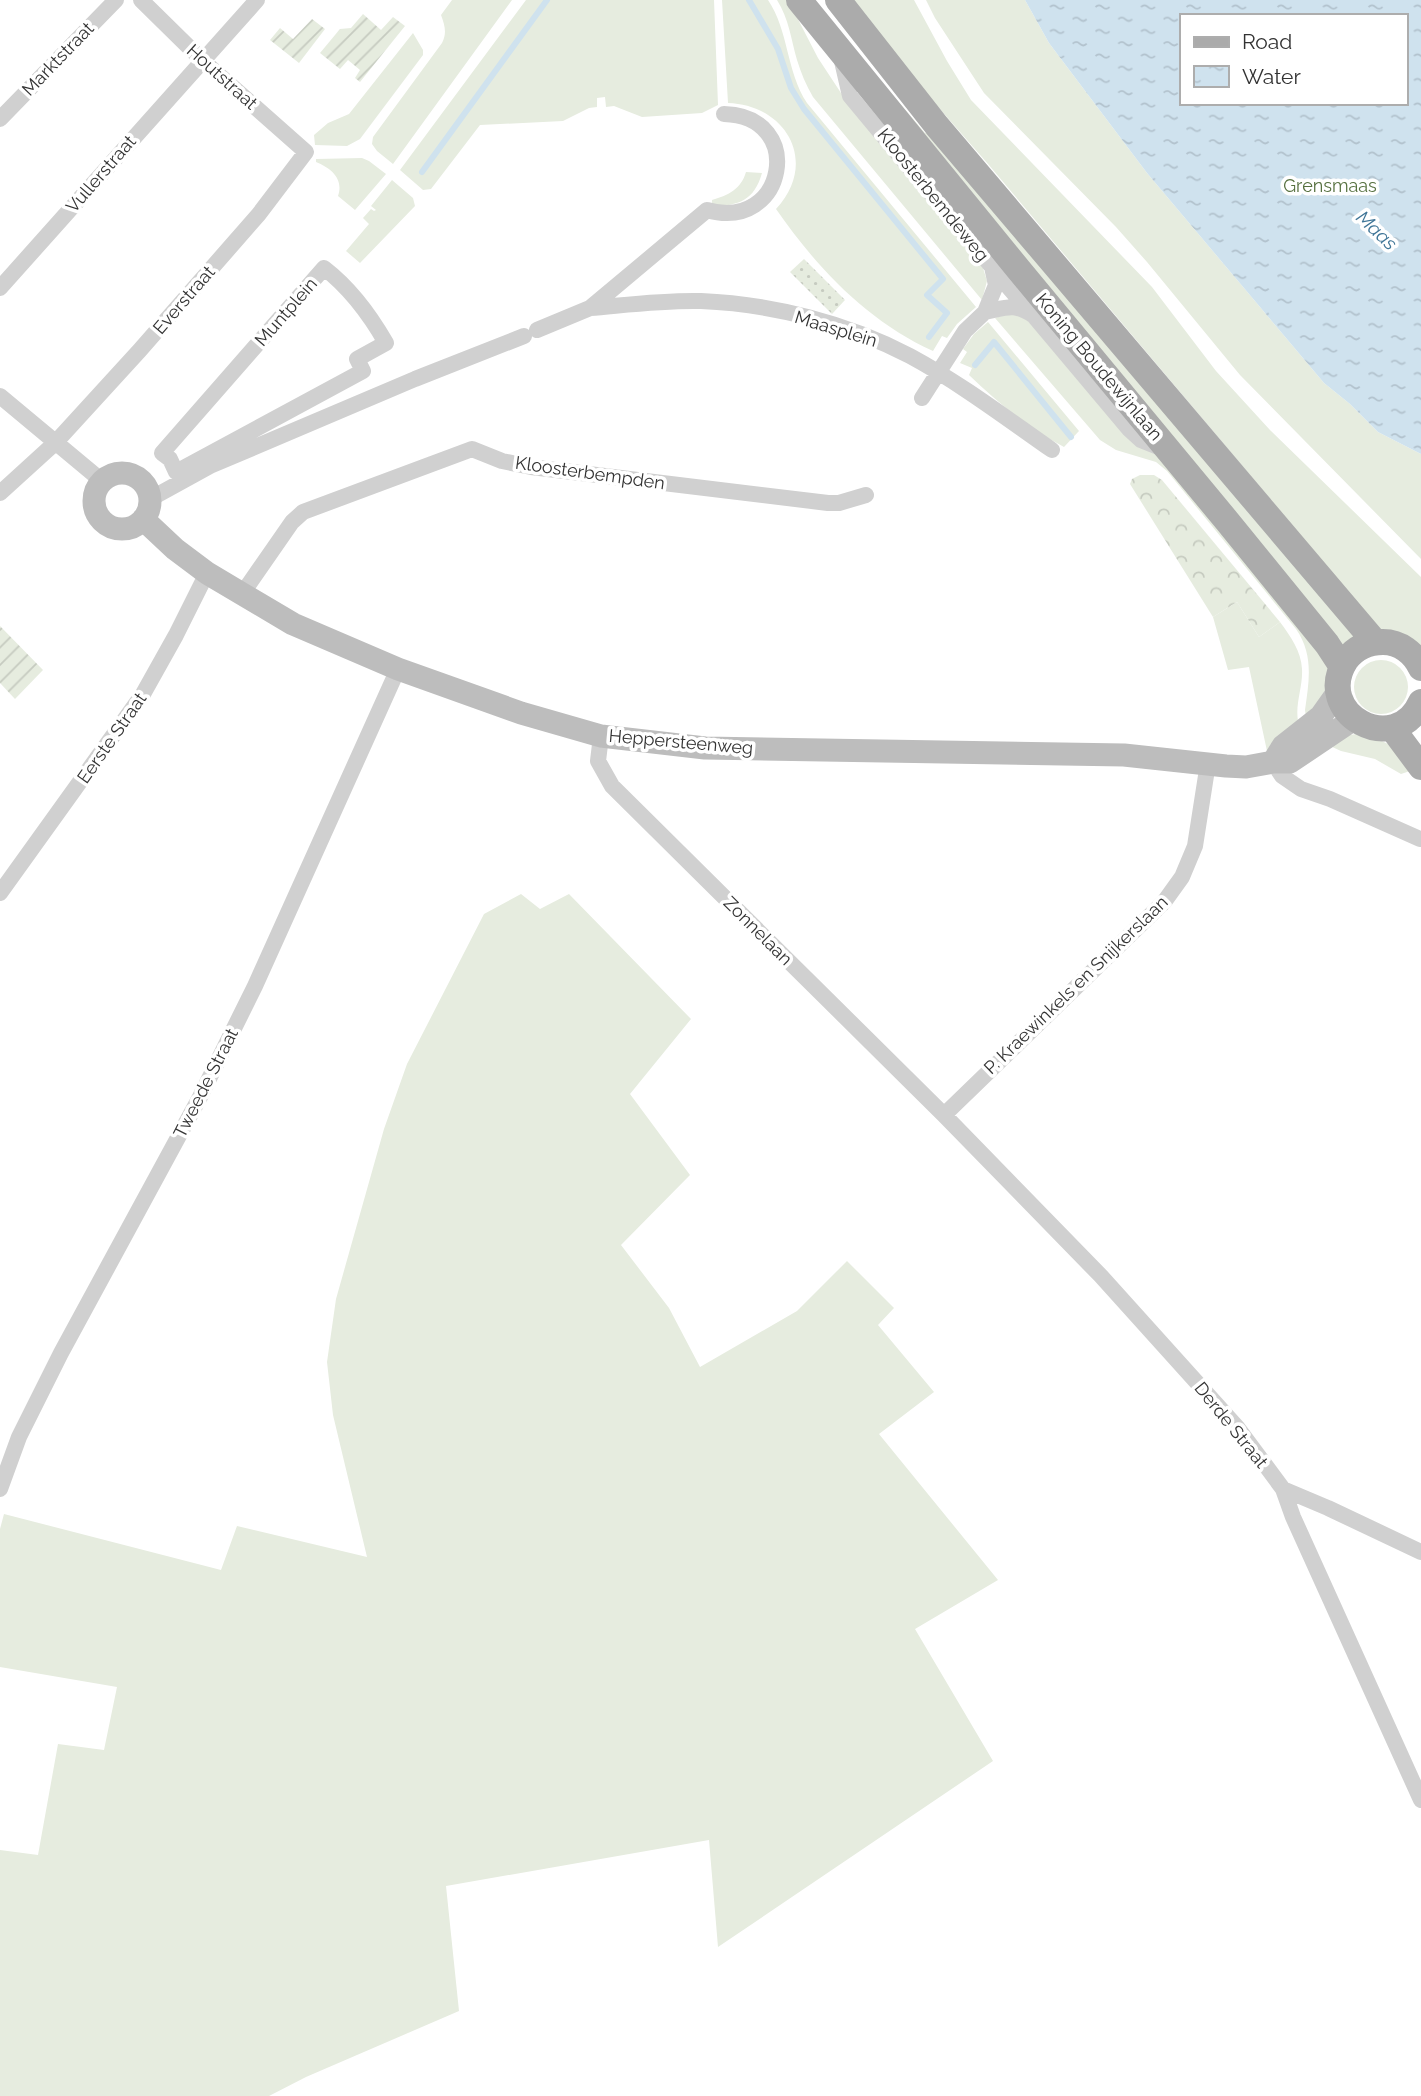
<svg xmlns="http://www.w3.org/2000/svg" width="1421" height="2096" font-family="Raleway,sans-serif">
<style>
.grass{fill:#e6ecdf}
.forest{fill:url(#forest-crowns)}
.park{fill:url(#park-dots)}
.garden{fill:url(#garden-furrows)}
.water{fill:url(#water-ripples);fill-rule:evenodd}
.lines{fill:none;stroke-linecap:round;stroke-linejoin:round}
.stream{stroke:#cfe2ee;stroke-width:6}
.street{stroke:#d0d0d0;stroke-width:16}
.secondary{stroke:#bdbdbd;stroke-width:23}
.primary{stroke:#ababab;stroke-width:26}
.labels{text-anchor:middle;stroke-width:7;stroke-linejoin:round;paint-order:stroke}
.street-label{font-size:18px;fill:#333;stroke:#fff}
.park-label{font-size:18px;fill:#56703f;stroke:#fff}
.water-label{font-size:19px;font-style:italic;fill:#3f7597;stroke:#fff}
</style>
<defs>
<pattern id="forest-crowns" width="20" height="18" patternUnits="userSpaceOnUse" patternTransform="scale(1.75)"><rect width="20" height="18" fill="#e6ecdf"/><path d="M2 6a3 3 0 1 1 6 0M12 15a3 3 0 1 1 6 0" fill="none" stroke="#c6cbc0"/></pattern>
<pattern id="park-dots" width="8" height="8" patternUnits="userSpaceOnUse" patternTransform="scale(1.75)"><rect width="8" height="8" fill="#e6ecdf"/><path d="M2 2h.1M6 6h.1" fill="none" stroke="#c6cbc0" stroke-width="1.8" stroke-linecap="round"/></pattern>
<pattern id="garden-furrows" width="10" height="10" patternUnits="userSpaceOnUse" patternTransform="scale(1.75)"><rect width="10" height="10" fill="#e6ecdf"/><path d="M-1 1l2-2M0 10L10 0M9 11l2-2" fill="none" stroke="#c6cbc0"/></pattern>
<pattern id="water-ripples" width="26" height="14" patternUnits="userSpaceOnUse" patternTransform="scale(1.75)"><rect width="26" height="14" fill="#cfe2ee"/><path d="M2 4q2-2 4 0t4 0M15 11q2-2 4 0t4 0" fill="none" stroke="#b2c2cd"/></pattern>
</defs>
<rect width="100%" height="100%" fill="#fff"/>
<!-- grass -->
<path class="grass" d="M 452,0 L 512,0 L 393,164 L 377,151 L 372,144 L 373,137 L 442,43 C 447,33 445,26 441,15 Z
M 526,0 L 714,0 L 718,105 L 702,113 L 642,117 L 614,106 L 606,107 L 605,97 L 597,98 L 597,107 L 589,108 L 563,121 L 480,125 L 431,189 L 423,190 L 400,170 Z
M 722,0 L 768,0 C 789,31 786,71 807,103 L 976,307 L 957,324 L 947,338 L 942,336 L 933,351 C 867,321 817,268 776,209 C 819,163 787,105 728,103 Z
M 777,0 L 788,0 L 818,58 L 841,93 L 983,268 L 987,281 L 982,300 L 813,97 C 806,85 801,73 797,60 C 791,39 789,19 777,0 Z
M 849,0 L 914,0 L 947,61 L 971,100 L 1152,287 L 1216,371 L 1270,430 L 1421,577 L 1421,651 L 1383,633 L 988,164 L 883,44 Z
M 926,0 L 1025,0 L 1049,43 L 1147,173 L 1324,383 L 1350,404 L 1378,432 L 1421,454 L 1421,559 L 1240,375 L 1147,262 L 1116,227 L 984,93 L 935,18 Z
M 413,33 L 423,50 L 423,55 L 360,139 L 347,146 L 315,145 L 314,135 L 328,123 L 349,114 Z
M 869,67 L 925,133 L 934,130 L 1355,637 L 1341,648 Z
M 362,158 L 369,161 L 386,174 L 355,210 L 338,196 C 344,179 331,168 316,162 L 316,159 Z
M 746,172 L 762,173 C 754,201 739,205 712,207 L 712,200 C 729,195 741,189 746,172 Z
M 392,180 L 413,198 L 415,206 L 360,263 L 346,251 L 369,224 L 363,218 L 371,209 L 374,211 L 376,210 L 371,206 Z
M 1004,315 L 1017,315 L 1025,318 L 1157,453 L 1329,665 L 1328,689 L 1306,717 L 1305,710 C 1309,681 1314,655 1296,629 L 1167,471 L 1156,462 L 1116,450 L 1100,440 L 995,318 Z
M 988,322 L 1079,431 L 1064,447 C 1028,428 997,402 969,375 L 972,368 L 960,363 L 967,352 L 963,349 L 974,334 Z
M 1237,602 L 1259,637 L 1280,622 C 1291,637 1301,651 1302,669 C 1303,687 1295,703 1298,721 L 1267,751 L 1249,667 L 1228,670 L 1213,617 Z
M1354 687a27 27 0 1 1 54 0a27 27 0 1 1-54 0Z
M 1356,734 C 1391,742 1391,743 1413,770 L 1401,774 L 1375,759 L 1341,751 L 1328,745 L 1350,735 Z
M 521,894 L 540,909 L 569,894 L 691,1019 L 630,1094 L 690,1175 L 621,1245 L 669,1308 L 700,1367 L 797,1311 L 847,1261 L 894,1308 L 878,1325 L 934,1392 L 879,1434 L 998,1580 L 915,1629 L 993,1761 L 718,1947 L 709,1840 L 446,1886 L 459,2011 L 306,2077 L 269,2096 L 0,2096 L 0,1850 L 38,1855 L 58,1744 L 104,1750 L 117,1687 L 0,1667 L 0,1529 L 4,1514 L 221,1570 L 237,1526 L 367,1557 L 333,1415 L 327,1362 L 336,1299 L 384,1129 L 407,1064 L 484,914 Z"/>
<!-- forest -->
<path class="forest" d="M 1140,475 L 1154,475 L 1162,480 L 1280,622 L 1259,637 L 1237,602 L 1213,617 L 1130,484 L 1132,479 Z"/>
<!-- park -->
<path class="park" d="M 804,259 L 845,300 L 832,314 L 790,272 Z"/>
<!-- garden -->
<path class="garden" d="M 363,14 L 381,30 L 393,17 L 405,26 L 360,82 L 355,78 L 360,70 L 348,60 L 340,69 L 320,53 L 340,29 L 351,28 Z
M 312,19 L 325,29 L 299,63 L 270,40 L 280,28 L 293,39 Z
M 0,626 L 43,670 L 15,699 L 0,683 Z"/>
<!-- water -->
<path class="water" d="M 1025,0 L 1421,0 L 1421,454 L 1378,432 L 1350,404 L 1324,383 L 1147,173 L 1049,43 ZM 1181,16 L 1405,16 L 1405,103 L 1181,103 Z"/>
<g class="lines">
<!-- stream -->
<path class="stream" d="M 749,0 L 778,49 L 791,88 L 804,109 L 943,279 L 927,295 L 947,313 L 929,337
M 422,172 L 547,0
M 975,365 L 994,342 L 1071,437"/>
<!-- street -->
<path class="street" d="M 841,57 L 850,96 L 992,267 L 996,285 L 985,312 C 1006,308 1014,302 1034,316 L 1129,429 L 1141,440 L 1161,448
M 0,119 L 116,0
M 324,268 C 350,288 370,315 386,343 L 357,359 L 363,371 L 176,472 L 170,459 L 162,453 Z
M 993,269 L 1029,311
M 0,288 L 257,0
M 590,308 C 626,305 664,300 701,301 C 772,304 847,323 910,356 C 960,383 1006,418 1052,450
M 537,330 L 590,308 L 707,210 C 786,233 807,116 724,114
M 0,396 L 102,481
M 922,398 L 965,331 L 985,312
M 0,493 L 55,443 L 140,350 L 259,214 L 306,152 L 202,60 L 141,0
M 150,499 L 210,466 L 415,379 L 524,336
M 242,594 L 292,522 L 303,512 L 472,449 L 502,461 L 531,467 L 828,503 L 839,503 L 866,495
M 601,736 L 598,761 L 612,786 L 944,1115 L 1100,1275 L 1237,1427 L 1283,1489 L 1293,1517 L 1421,1800
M 1273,762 L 1282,776 L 1301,789 L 1330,799 L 1420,839
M 0,893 L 143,694 L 176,635 L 207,573
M 944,1115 L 1164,902 L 1182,877 L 1195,846 L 1208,763
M 0,1489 L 19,1437 L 61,1353 L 200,1097 L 255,986 L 398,669
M 1283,1489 L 1328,1508 L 1421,1552"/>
<!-- secondary -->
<path class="secondary" d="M94 501a28 28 0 1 1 56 0a28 28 0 1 1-56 0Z
M 143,519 L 175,549 L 207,573 L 293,624 L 398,669 L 521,713 L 601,736 L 705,748 L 1124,755 L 1226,766 L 1246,767 L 1273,762 L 1290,762 L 1354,719
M 1273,762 L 1283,746 L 1321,716 L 1338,692"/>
<!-- primary -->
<path class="primary" d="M 799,0 L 1019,270 L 1227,521 L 1327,644 L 1342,667
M 838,0 L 937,126 L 1375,642
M 1421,668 C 1414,653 1400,642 1383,642 C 1368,642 1355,648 1346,660 C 1311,714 1396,759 1421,702
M 1392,728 L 1421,767"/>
</g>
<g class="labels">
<!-- street labels -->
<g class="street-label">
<text transform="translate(58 59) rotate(-46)" y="6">Marktstraat</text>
<text transform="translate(222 77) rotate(42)" y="6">Houtstraat</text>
<text transform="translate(101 174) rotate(-49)" y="6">Vullerstraat</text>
<text transform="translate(933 195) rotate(51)" y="6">Kloosterbemdeweg</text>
<text transform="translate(184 300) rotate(-49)" y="6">Everstraat</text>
<text transform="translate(286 312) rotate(-49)" y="6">Muntplein</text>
<text transform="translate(836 329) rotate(17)" y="6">Maasplein</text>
<text transform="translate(1099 367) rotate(50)" y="6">Koning Boudewijnlaan</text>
<text transform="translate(590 473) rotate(8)" y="6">Kloosterbempden</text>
<text transform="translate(112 738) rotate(-55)" y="6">Eerste Straat</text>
<text transform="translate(681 742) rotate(5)" y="6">Heppersteenweg</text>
<text transform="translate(758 931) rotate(45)" y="6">Zonnelaan</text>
<text transform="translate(1076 985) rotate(-44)" y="6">P. Kraewinkels en Snijkerslaan</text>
<text transform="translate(206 1083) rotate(-63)" y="6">Tweede Straat</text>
<text transform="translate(1231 1425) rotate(51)" y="6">Derde Straat</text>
</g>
<!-- park labels -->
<g class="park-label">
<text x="1330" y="192">Grensmaas</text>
</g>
<!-- water labels -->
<g class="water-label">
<text transform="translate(1377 230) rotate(43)" y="7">Maas</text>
</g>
</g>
<!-- legend -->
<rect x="1180" y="14" width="228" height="91" fill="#ffffff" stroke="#adadad" stroke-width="2"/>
<rect x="1194" y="37" width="35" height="10" fill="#ababab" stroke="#adadad" stroke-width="2"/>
<text x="1242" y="49" font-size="21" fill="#333333">Road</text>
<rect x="1194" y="66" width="35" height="21" fill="url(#water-ripples)" stroke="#adadad" stroke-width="2"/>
<text x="1242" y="84" font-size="21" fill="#333333">Water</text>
</svg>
